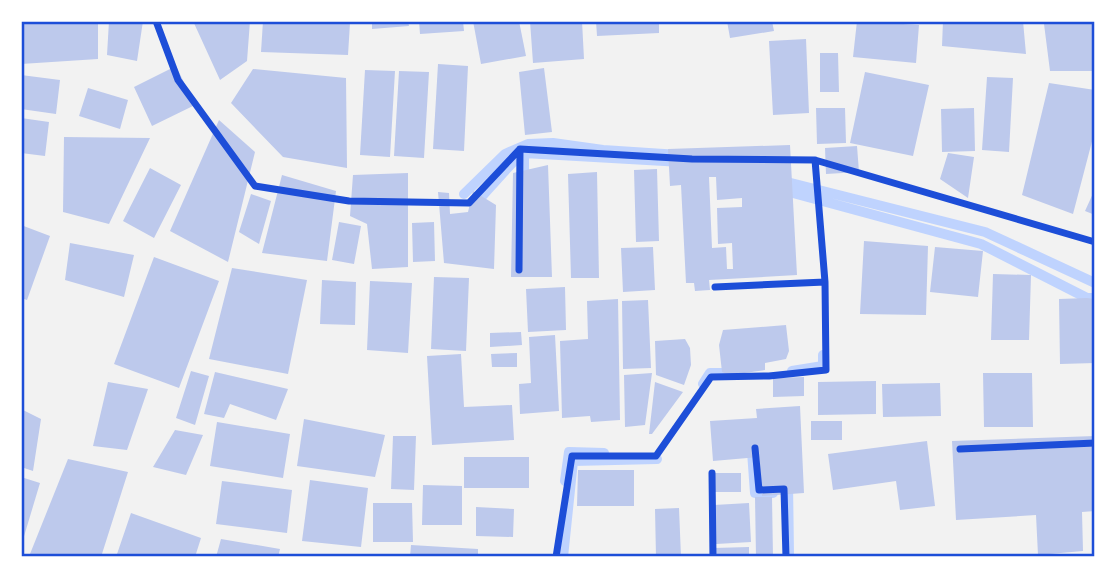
<svg xmlns="http://www.w3.org/2000/svg" width="1116" height="578" font-family="'Open Sans',sans-serif">
<style>
.lines{fill:none;stroke-linecap:round;stroke-linejoin:round}
.stream{stroke:#bfd3fe;stroke-width:10}
.building{fill:#bdc9ec;fill-rule:evenodd}
.minor{stroke:#1d4ed8;stroke-width:7}
.neatline{fill:none;stroke:#1d4ed8;stroke-width:2.5}
</style>
<rect width="100%" height="100%" fill="#f2f2f2"/>
<g class="lines">
<!-- stream -->
<path class="stream" d="M 524,153 L 524,185
M 779,180 L 985,232 L 1095,283
M 782,190 L 981,244 L 1087,298 L 1095,298
M 464,194 L 505,154 L 528,144 L 553,143 L 603,150 L 679,155
M 474,205 C 484,195 515,157 524,153 L 682,162
M 792,371 L 823,366 L 823,355
M 703,384 L 710,373 L 734,373
M 752,452 L 755,493 L 773,493
M 565,481 L 569,452 L 604,453
M 788,483 L 789,554
M 563,557 L 573,461 L 657,459"/>
</g>
<!-- building -->
<path class="building" d="M 21,21 L 98,21 L 98,59 L 21,64 Z
M 109,21 L 143,21 L 137,61 L 107,55 Z
M 193,21 L 250,21 L 247,61 L 220,80 Z
M 263,21 L 350,23 L 348,55 L 261,52 Z
M 372,21 L 408,21 L 409,26 L 372,29 Z
M 419,21 L 463,21 L 464,31 L 420,34 Z
M 473,21 L 519,21 L 526,56 L 481,64 Z
M 530,21 L 582,21 L 584,59 L 533,63 Z
M 596,21 L 659,21 L 659,33 L 597,36 Z
M 727,21 L 772,21 L 774,31 L 730,38 Z
M 857,21 L 919,25 L 916,63 L 853,57 Z
M 943,21 L 1023,21 L 1026,54 L 942,46 Z
M 1095,21 L 1095,71 L 1050,71 L 1044,24 Z
M 806,39 L 809,113 L 773,115 L 769,41 Z
M 820,53 L 838,53 L 839,92 L 820,92 Z
M 438,64 L 468,66 L 464,151 L 433,149 Z
M 176,66 L 195,105 L 152,126 L 134,87 Z
M 544,68 L 552,132 L 525,135 L 519,72 Z
M 253,69 L 346,78 L 347,168 L 283,157 L 231,103 Z
M 365,70 L 395,71 L 390,157 L 360,155 Z
M 399,71 L 429,72 L 424,158 L 394,156 Z
M 865,72 L 929,85 L 913,156 L 850,143 Z
M 21,75 L 60,80 L 56,114 L 21,109 Z
M 987,77 L 1013,78 L 1009,152 L 982,150 Z
M 1049,83 L 1095,90 L 1095,130 L 1073,214 L 1022,195 Z
M 88,88 L 128,100 L 120,129 L 79,116 Z
M 816,108 L 845,108 L 846,143 L 817,144 Z
M 974,108 L 975,151 L 942,152 L 941,109 Z
M 21,118 L 49,122 L 45,156 L 21,153 Z
M 219,120 L 255,152 L 228,262 L 170,231 Z
M 64,137 L 150,138 L 109,224 L 63,212 Z
M 790,145 L 797,275 L 709,280 L 710,290 L 695,291 L 694,283 L 686,283 L 681,185 L 670,186 L 668,149 ZM 709,177 L 716,177 L 717,200 L 742,198 L 742,207 L 717,208 L 718,244 L 732,243 L 733,269 L 727,269 L 726,247 L 712,248 Z
M 857,146 L 859,172 L 826,174 L 825,148 Z
M 948,153 L 974,157 L 968,198 L 940,179 Z
M 548,165 L 552,277 L 511,277 L 513,173 Z
M 150,168 L 181,185 L 154,238 L 123,221 Z
M 657,169 L 659,241 L 636,242 L 634,170 Z
M 597,172 L 599,278 L 571,278 L 568,174 Z
M 408,173 L 408,267 L 372,269 L 367,224 L 350,216 L 353,175 Z
M 282,175 L 336,191 L 327,261 L 262,253 Z
M 1095,189 L 1095,215 L 1085,211 Z
M 473,191 L 496,205 L 494,269 L 444,263 L 438,192 L 449,193 L 450,214 L 468,212 Z
M 251,194 L 271,201 L 259,244 L 239,232 Z
M 339,222 L 361,226 L 354,264 L 332,260 Z
M 434,222 L 435,261 L 413,262 L 412,223 Z
M 21,225 L 50,236 L 27,300 L 21,298 Z
M 864,241 L 928,246 L 926,315 L 860,314 Z
M 70,243 L 134,255 L 124,297 L 65,280 Z
M 653,247 L 655,290 L 623,292 L 621,248 Z
M 935,247 L 983,251 L 978,297 L 930,292 Z
M 154,257 L 219,281 L 179,388 L 114,364 Z
M 232,268 L 307,280 L 288,374 L 209,359 Z
M 993,274 L 1031,275 L 1029,340 L 991,340 Z
M 434,277 L 469,278 L 466,351 L 431,349 Z
M 322,280 L 356,282 L 355,325 L 320,324 Z
M 370,281 L 412,283 L 408,353 L 367,350 Z
M 565,287 L 566,330 L 528,332 L 526,289 Z
M 1087,298 L 1095,299 L 1095,363 L 1060,364 L 1059,299 Z
M 618,299 L 620,420 L 591,422 L 590,416 L 562,418 L 560,341 L 588,339 L 587,301 Z
M 648,300 L 651,368 L 623,369 L 622,301 Z
M 786,325 L 789,351 L 786,359 L 765,363 L 765,370 L 730,375 L 722,372 L 719,345 L 723,330 Z
M 521,332 L 522,345 L 490,347 L 490,333 Z
M 555,335 L 559,411 L 520,414 L 519,384 L 531,383 L 529,337 Z
M 685,339 L 690,348 L 691,365 L 684,385 L 656,375 L 655,341 Z
M 517,353 L 517,367 L 492,367 L 491,354 Z
M 461,354 L 464,407 L 512,405 L 514,440 L 432,445 L 427,356 Z
M 191,371 L 209,376 L 195,425 L 176,418 Z
M 215,372 L 288,389 L 276,420 L 230,404 L 224,418 L 204,414 Z
M 652,373 L 645,425 L 625,427 L 624,375 Z
M 983,373 L 1032,373 L 1033,427 L 984,427 Z
M 804,377 L 804,396 L 773,397 L 773,378 Z
M 876,381 L 876,414 L 818,415 L 818,382 Z
M 108,382 L 148,389 L 127,450 L 93,446 Z
M 655,382 L 683,392 L 652,434 L 649,434 Z
M 940,383 L 941,416 L 883,417 L 882,384 Z
M 800,406 L 804,493 L 762,496 L 759,457 L 713,461 L 710,421 L 757,418 L 756,409 Z
M 21,409 L 41,419 L 33,471 L 21,467 Z
M 304,419 L 385,435 L 375,477 L 297,466 Z
M 811,421 L 842,421 L 842,440 L 811,440 Z
M 217,422 L 290,434 L 283,478 L 210,466 Z
M 175,430 L 203,435 L 186,475 L 153,467 Z
M 393,436 L 416,436 L 414,490 L 391,489 Z
M 1095,436 L 1095,511 L 1082,512 L 1083,551 L 1038,555 L 1036,515 L 956,520 L 952,441 Z
M 927,441 L 935,506 L 900,510 L 896,481 L 833,490 L 828,454 Z
M 464,457 L 529,457 L 529,488 L 464,488 Z
M 68,459 L 128,472 L 101,557 L 41,557 L 30,554 Z
M 578,470 L 634,470 L 634,506 L 577,506 Z
M 710,473 L 741,473 L 741,492 L 710,492 Z
M 21,477 L 40,483 L 22,543 L 21,543 Z
M 310,480 L 368,488 L 361,547 L 302,541 Z
M 222,481 L 292,490 L 287,533 L 216,524 Z
M 423,485 L 462,486 L 462,525 L 422,525 Z
M 755,497 L 772,497 L 773,557 L 756,557 Z
M 373,503 L 412,503 L 413,542 L 373,542 Z
M 749,503 L 751,542 L 716,544 L 714,505 Z
M 476,507 L 514,509 L 513,537 L 476,536 Z
M 679,508 L 681,557 L 656,557 L 655,509 Z
M 131,513 L 201,538 L 195,557 L 116,557 Z
M 221,539 L 280,549 L 278,557 L 216,557 Z
M 411,545 L 478,549 L 478,557 L 410,557 Z
M 749,547 L 749,557 L 714,557 L 714,548 Z"/>
<g class="lines">
<!-- minor -->
<path class="minor" d="M 156,21 L 178,80 L 255,186 L 349,201 L 469,203 L 520,149 L 692,159 L 815,160 L 1095,242
M 519,270 L 520,149
M 715,287 L 825,282
M 755,448 L 759,490 L 784,489 L 786,557
M 960,449 L 1095,443
M 712,473 L 713,557
M 556,557 L 572,456 L 656,456 L 711,377 L 769,376 L 826,370 L 825,282 L 815,160"/>
</g>
<!-- border -->
<rect width="1116" height="578" fill="none" stroke="#ffffff" stroke-width="46"/>
<rect x="23" y="23" width="1070" height="532" class="neatline"/>
</svg>
